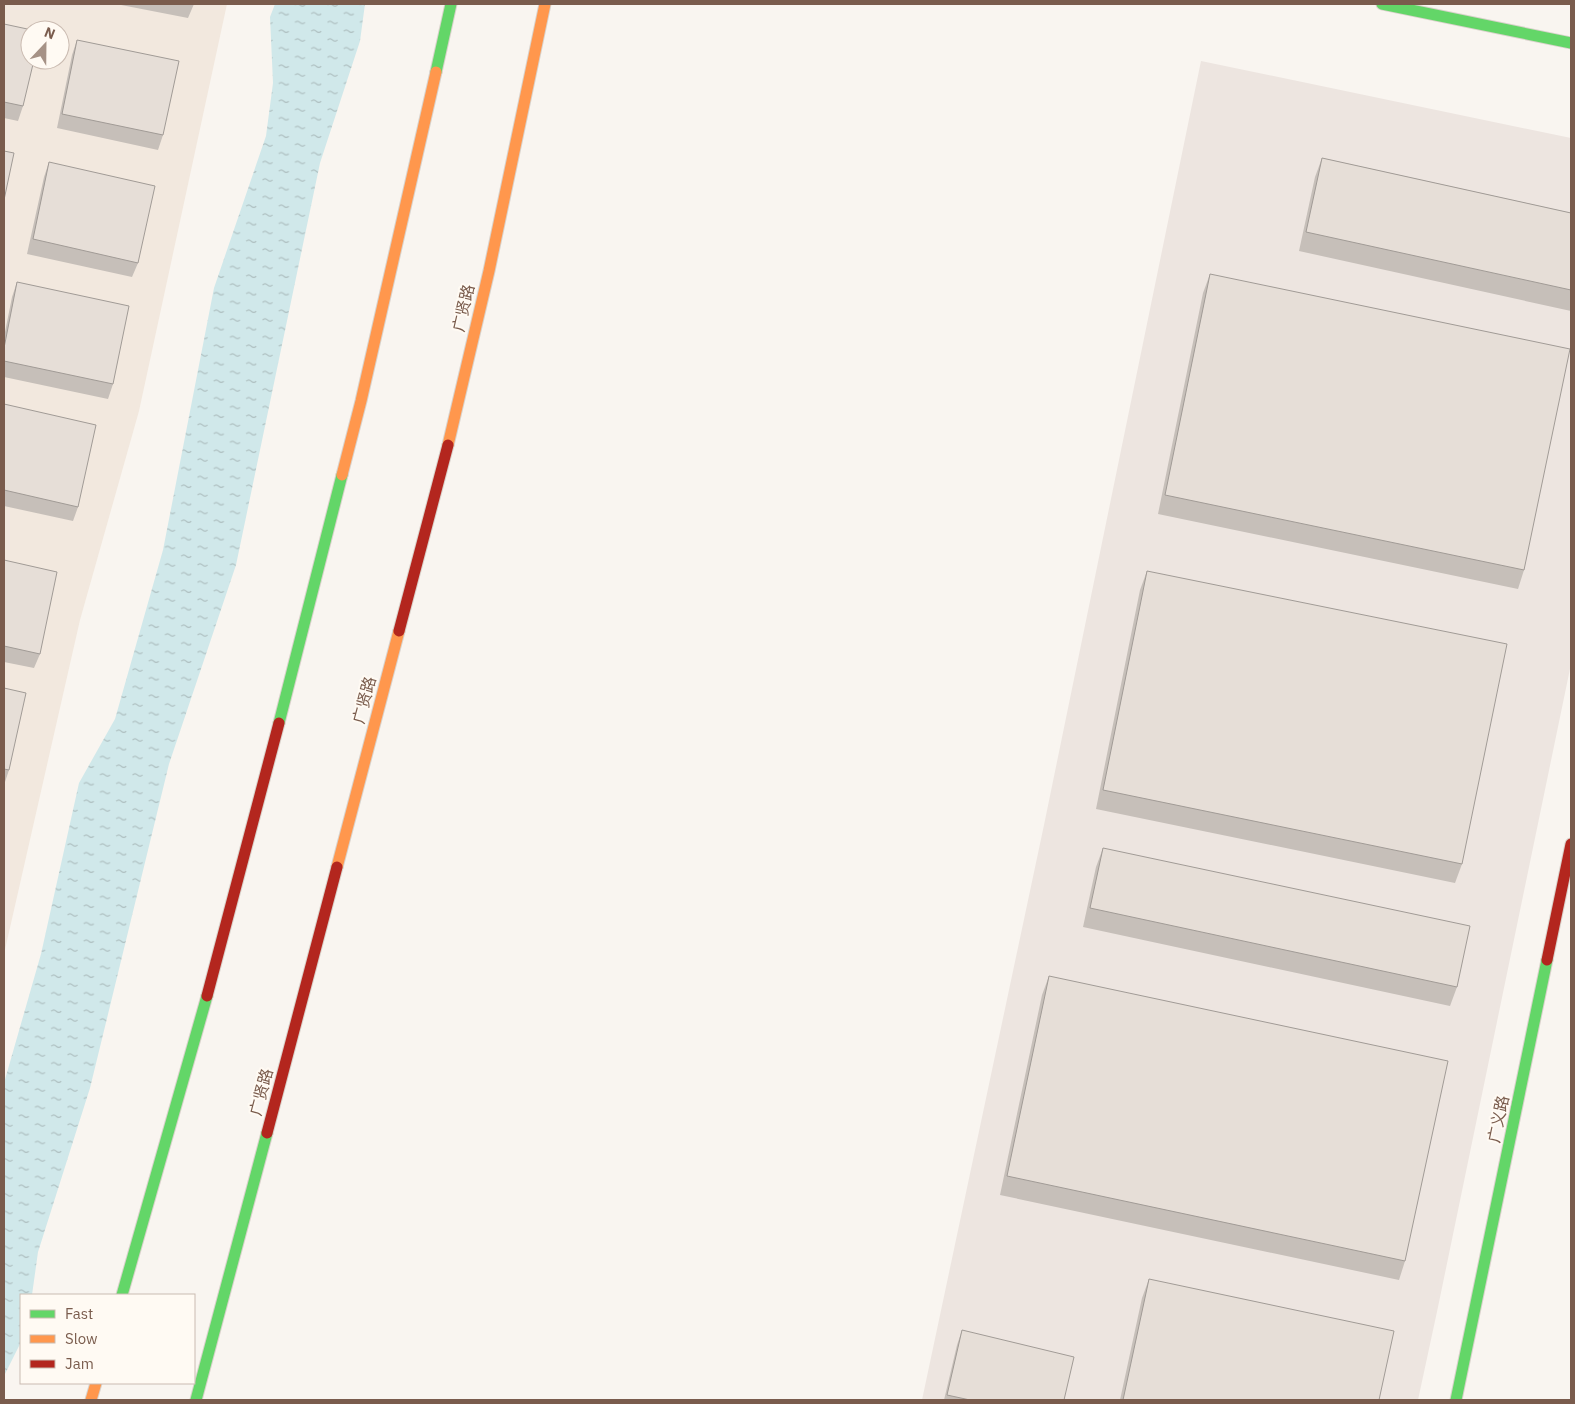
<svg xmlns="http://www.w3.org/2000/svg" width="1575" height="1404" font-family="'IBM Plex Sans','Noto Sans SC',sans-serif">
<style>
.residential{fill:#f2e8de;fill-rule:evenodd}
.industrial{fill:#ede5e0}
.water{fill:url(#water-ripples)}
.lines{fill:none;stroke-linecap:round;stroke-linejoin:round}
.fast-casing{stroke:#d9d2cb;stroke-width:13}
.slow-casing{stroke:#d9d2cb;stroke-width:13}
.jam-casing{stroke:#d9d2cb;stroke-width:13}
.fast{stroke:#63d668;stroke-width:11}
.slow{stroke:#ff974d;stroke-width:11}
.jam{stroke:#b3261e;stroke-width:11}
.wall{fill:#c6bfb9}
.building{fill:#e6ded7;stroke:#a19b96}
.labels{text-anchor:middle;stroke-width:4;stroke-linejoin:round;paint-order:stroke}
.street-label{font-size:16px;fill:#7a5c4d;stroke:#fffaf3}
</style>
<defs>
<pattern id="water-ripples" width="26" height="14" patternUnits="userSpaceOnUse" patternTransform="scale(1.25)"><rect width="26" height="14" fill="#d0e8ea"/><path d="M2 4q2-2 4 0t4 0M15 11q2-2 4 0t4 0" fill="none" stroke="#aebfc0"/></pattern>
</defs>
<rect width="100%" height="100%" fill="#f9f5f0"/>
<!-- residential -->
<path class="residential" d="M 4,4 L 227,4 L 139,411 L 80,620 L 4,954 ZM 30,30 L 60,30 L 60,60 L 30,60 Z"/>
<!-- industrial -->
<path class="industrial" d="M 1201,61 L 1571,138 L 1571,664 L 1438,1307 L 1418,1400 L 922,1400 L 1044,825 Z"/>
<!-- water -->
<path class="water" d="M 275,4 L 365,4 L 360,41 L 320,163 L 236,565 L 169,764 L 90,1088 L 38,1252 L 32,1295 L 21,1295 L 21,1342 L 4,1376 L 4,1083 L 41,954 L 79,783 L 115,719 L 163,550 L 214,288 L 266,136 L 273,83 L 270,17 Z"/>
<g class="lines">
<!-- fast casing -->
<g class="fast-casing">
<path id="fast" d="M 1382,4 L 1571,43
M 436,72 L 451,4
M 279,723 L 342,475
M 122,1295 L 207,996
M 196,1400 L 267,1133
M 1456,1400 L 1547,960"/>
</g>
<!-- slow casing -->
<g class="slow-casing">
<path id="slow" d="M 448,445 L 489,271 L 545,4
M 342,475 L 361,401 L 436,72
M 337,867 L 399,631
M 91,1400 L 96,1383"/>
</g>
<!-- jam casing -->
<g class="jam-casing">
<path id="jam" d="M 399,631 L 448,445
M 1547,960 L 1571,844
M 207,996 L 279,723
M 267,1133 L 337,867"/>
</g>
<!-- fast -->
<use href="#fast" class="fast"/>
<!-- slow -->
<use href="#slow" class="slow"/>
<!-- jam -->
<use href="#jam" class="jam"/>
</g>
<!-- wall -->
<path class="wall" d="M 116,4 L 194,4 L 188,18 Z
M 4,24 L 23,106 L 18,121 L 4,118 Z
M 77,40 L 163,135 L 158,150 L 57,128 L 72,55 Z
M 1322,158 L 1571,213 L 1571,311 L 1299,251 L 1315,177 Z
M 49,162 L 138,263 L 132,277 L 27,254 L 44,177 Z
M 1210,274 L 1524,570 L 1518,589 L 1158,514 L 1203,293 Z
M 17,282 L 113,384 L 108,399 L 4,377 L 4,337 L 12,297 Z
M 4,404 L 78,507 L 73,521 L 4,506 Z
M 4,560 L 40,654 L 34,668 L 4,662 Z
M 1147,571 L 1462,864 L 1455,883 L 1096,809 L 1140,590 Z
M 4,688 L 9,770 L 4,785 Z
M 1103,848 L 1457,987 L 1450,1006 L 1083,927 L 1096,867 Z
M 1049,976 L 1405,1261 L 1399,1280 L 1000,1195 L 1042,995 Z
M 1149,1279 L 1379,1400 L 1120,1400 L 1142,1298 Z
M 962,1330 L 1064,1400 L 944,1400 L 957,1345 Z"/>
<!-- building -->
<path class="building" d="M 4,24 L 32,30 L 30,30 L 30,60 L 34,60 L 23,106 L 4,102 Z
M 77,40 L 179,61 L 163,135 L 62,114 Z
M 4,151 L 14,153 L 4,200 Z
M 1322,158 L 1571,213 L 1571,290 L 1306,232 Z
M 49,162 L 155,186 L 138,263 L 33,239 Z
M 1210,274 L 1570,349 L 1524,570 L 1165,495 Z
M 17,282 L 129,306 L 113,384 L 4,361 L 4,348 Z
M 4,404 L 96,425 L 78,507 L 4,490 Z
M 4,560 L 57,572 L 40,654 L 4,646 Z
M 1147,571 L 1507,644 L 1462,864 L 1103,790 Z
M 4,688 L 26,693 L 9,770 L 4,769 Z
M 1103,848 L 1470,926 L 1457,987 L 1090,908 Z
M 1049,976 L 1448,1061 L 1405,1261 L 1007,1176 Z
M 1149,1279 L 1394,1331 L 1379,1400 L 1123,1400 Z
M 962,1330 L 1074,1357 L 1064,1400 L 970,1400 L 947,1395 Z"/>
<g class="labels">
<!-- street labels -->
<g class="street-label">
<text transform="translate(463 308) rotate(-77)" y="6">广贤路</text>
<text transform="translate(364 700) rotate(-75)" y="6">广贤路</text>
<text transform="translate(261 1092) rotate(-75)" y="6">广贤路</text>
<text transform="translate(1498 1119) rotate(-78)" y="6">广义路</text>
</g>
</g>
<!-- border -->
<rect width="1575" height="1404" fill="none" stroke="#7a5c4d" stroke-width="10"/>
<!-- legend -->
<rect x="20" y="1294" width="175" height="90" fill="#fffaf3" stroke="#cabbb1"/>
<rect x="30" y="1310" width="25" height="8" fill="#63d668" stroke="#cabbb1"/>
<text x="65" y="1319" font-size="15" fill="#7a5c4d">Fast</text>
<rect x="30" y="1335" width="25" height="8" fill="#ff974d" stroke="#cabbb1"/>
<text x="65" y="1344" font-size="15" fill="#7a5c4d">Slow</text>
<rect x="30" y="1360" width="25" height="8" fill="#b3261e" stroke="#cabbb1"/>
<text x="65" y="1369" font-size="15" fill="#7a5c4d">Jam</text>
<!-- north arrow -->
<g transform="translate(45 45) rotate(22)"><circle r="24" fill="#fffaf3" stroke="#cabbb1"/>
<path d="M0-4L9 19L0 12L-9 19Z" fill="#a69286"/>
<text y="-8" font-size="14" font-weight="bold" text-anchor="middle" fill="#7a5c4d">N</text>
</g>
</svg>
